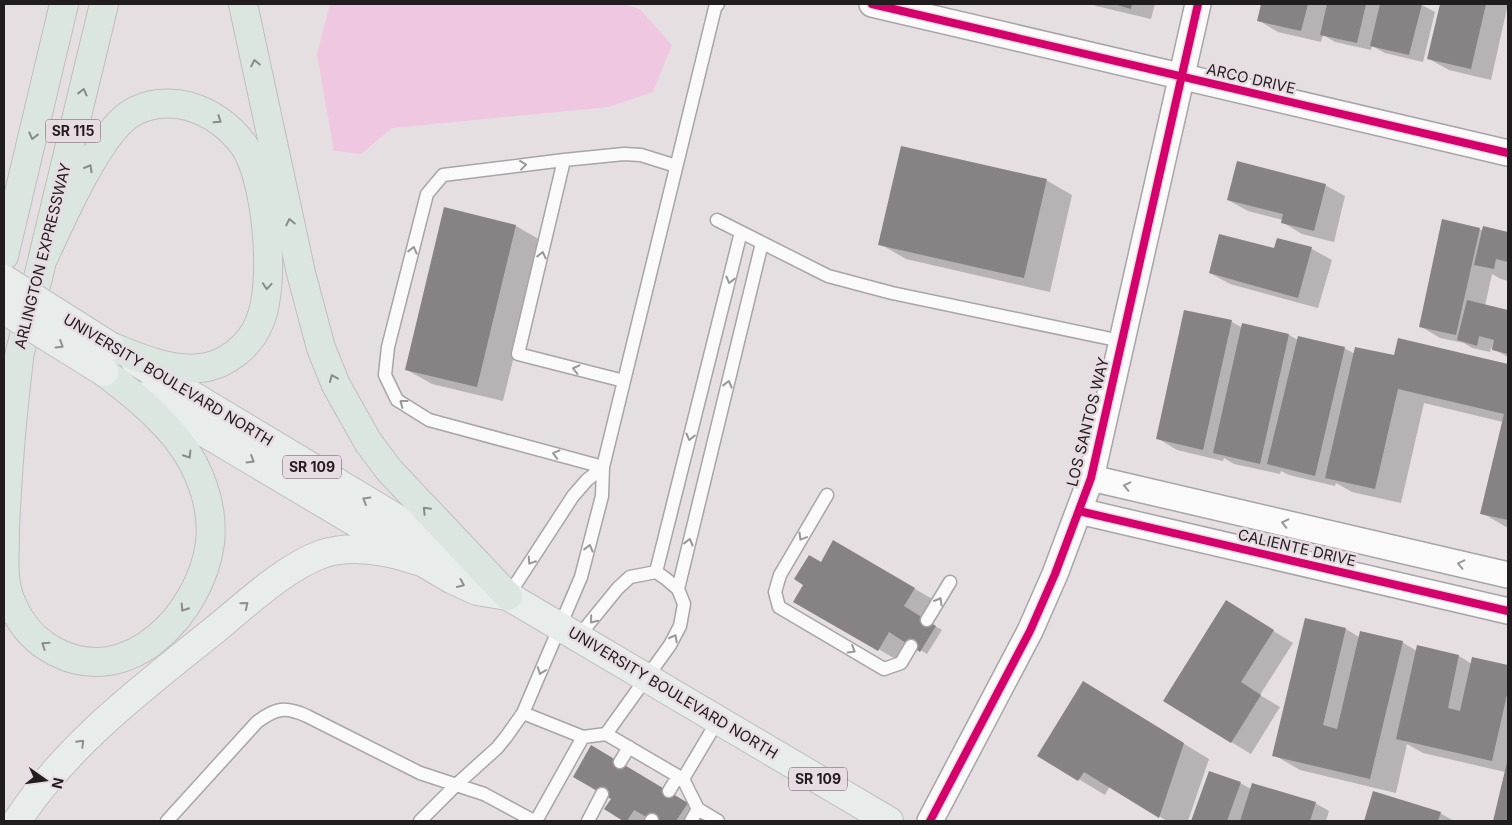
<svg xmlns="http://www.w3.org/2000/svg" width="1512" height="825" font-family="Inter,sans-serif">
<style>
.green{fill:#efc7e0}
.shadow{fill:#0003}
.building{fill:#878385}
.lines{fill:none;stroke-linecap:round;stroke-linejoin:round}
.lane-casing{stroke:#a8a4a7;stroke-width:15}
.street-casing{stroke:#a8a4a7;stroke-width:28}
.primary-casing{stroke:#c1bebf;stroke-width:30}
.highway-casing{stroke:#c1bebf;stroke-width:30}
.lane{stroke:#fbfafb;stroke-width:12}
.street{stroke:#fbfafb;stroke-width:25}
.primary{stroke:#e8edeb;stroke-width:28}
.highway{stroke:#dbe6e1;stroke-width:28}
.primary-bridge-casing{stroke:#c1bebf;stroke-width:30;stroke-linecap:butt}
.primary-bridge{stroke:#e8edeb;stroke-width:28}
.cycleway-casing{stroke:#e8dce3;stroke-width:11}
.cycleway{stroke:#d6006c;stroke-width:8}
.oneway{stroke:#878c8a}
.oneway2{stroke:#999798}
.oneway3{stroke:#8e8f8f}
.labels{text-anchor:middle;stroke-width:5;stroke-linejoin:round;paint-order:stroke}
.shield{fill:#e8dce3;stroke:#5d565a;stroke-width:1}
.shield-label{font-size:14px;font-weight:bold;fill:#211d1f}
.street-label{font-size:15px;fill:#211d1f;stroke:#e8dce3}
</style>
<rect width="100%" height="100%" fill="#e5dfe2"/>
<!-- green -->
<path class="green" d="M 330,4 L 622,4 L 640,9 L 672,45 L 653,92 L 608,107 L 392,128 L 361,154 L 334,151 L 317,54 Z"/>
<!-- shadow -->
<path class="shadow" d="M 1092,4 L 1155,4 L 1151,19 L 1096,6 Z
M 1262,4 L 1420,4 L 1435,12 L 1423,62 L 1385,53 L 1372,46 L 1371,50 L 1335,42 L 1323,35 L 1321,42 L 1278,32 L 1258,20 Z
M 1441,4 L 1508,4 L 1491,80 L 1449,70 L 1429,59 Z
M 1046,180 L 1072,195 L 1050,292 L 906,259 L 880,244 Z
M 1325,185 L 1345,196 L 1334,242 L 1302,234 L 1282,222 L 1283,220 L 1248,211 L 1228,200 Z
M 445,209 L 516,226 L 542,241 L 503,401 L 432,384 L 407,370 Z
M 1484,227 L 1508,233 L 1508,281 L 1501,279 L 1492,274 L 1485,306 L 1508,312 L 1508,357 L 1491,348 L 1490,352 L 1472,348 L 1464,343 L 1440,338 L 1420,326 L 1479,229 L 1483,231 Z
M 1312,249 L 1332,260 L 1318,308 L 1230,284 L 1210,273 L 1275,250 Z
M 1185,311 L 1232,322 L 1243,328 L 1243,325 L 1289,335 L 1298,340 L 1344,348 L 1355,354 L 1395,357 L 1399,340 L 1508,365 L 1508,528 L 1482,513 L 1503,422 L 1424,403 L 1401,503 L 1352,492 L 1336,483 L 1335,486 L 1289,475 L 1281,471 L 1280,474 L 1234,464 L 1224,458 L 1223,461 L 1177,450 L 1157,438 Z
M 834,542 L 934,600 L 923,619 L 942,630 L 927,654 L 909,643 L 899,661 L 795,601 L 821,564 Z
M 1246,614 L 1293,643 L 1260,695 L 1280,707 L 1251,754 L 1231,742 Z
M 1346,629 L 1359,637 L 1402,642 L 1417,651 L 1418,647 L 1459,656 L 1472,664 L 1473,659 L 1508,667 L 1508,821 L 1494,821 L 1505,772 L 1423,753 L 1407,744 L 1396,793 L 1300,770 L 1274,755 Z
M 1109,698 L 1209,759 L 1188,821 L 1167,821 L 1110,786 L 1105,795 L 1039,755 Z
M 592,747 L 693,807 L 685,821 L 625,821 L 606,809 L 612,799 Z
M 1209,772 L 1240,783 L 1251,789 L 1315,803 L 1329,811 L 1326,821 L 1192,821 Z
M 1374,792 L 1440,813 L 1454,821 L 1365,821 Z"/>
<!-- building -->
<path class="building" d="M 1114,4 L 1132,4 L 1131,9 Z
M 1261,4 L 1308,4 L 1301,31 L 1257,21 Z
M 1327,4 L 1366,4 L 1357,43 L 1320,35 Z
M 1380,4 L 1422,4 L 1409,55 L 1370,46 Z
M 1440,4 L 1486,4 L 1471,69 L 1427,59 Z
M 901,146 L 1047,179 L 1024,278 L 878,245 Z
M 1237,161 L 1326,184 L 1314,231 L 1281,223 L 1283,214 L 1227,200 Z
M 444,207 L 516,225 L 477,387 L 405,370 Z
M 1442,219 L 1480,228 L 1456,335 L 1419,327 Z
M 1483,226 L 1508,232 L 1508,262 L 1496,259 L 1494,269 L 1474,265 Z
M 1219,234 L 1274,248 L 1277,238 L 1312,247 L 1298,298 L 1209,273 Z
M 1467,300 L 1508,310 L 1508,354 L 1492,350 L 1494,340 L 1479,336 L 1477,346 L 1457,340 Z
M 1184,310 L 1232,320 L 1203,450 L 1156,439 Z
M 1242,323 L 1289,334 L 1260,464 L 1213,453 Z
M 1298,336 L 1345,347 L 1315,476 L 1267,464 Z
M 1398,338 L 1508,364 L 1508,520 L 1480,514 L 1504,414 L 1398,389 L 1375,489 L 1325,478 L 1355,347 L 1394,355 Z
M 833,540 L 915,588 L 904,606 L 936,626 L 920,652 L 889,632 L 878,651 L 793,602 L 803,585 L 794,579 L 809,555 L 821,562 Z
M 1226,600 L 1274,630 L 1241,682 L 1261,695 L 1231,743 L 1163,701 Z
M 1305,618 L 1346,628 L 1323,725 L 1337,729 L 1360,631 L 1403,641 L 1370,779 L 1272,756 Z
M 1417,645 L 1459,655 L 1448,708 L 1460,711 L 1472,657 L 1508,665 L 1508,690 L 1492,761 L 1396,739 Z
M 1083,681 L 1184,743 L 1159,818 L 1084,772 L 1078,781 L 1037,756 Z
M 591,745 L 688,803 L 676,821 L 654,821 L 634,810 L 627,821 L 623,821 L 604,809 L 611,799 L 573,777 Z
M 1508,758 L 1508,821 L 1493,821 Z
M 1209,771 L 1241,782 L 1227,821 L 1191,821 Z
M 1252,783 L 1316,802 L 1310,821 L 1240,821 Z
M 1373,791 L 1441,812 L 1438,821 L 1364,821 Z"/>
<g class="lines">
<!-- lane casing -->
<g class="lane-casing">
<path id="lane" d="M 564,160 L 518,354 L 624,381
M 717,220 L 828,276 L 892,293 L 1121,341
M 603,467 L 429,420 L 397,400 L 385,375 L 388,347 L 427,194 L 443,175 L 564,160 L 624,154 L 641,155 L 676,166
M 827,495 L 780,575 L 775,592 L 779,607 L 884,669 L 901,663 L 911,646
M 656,572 L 741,232
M 678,589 L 762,243
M 508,596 L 573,496 L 587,480 L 603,467
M 927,620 L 950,582
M 578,637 L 618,588 L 630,577 L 656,572 L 665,578 L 678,589 L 684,604 L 680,626 L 670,645 L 606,734
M 523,713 L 583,737 L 606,734 L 683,779 L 698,809 L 718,821
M 620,762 L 629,747
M 683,779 L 718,720
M 669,791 L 678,776
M 167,821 L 257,722 C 276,708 285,706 307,716 L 420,773 L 484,794 L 534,821
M 420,821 L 456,785 L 497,748 L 506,737 L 523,713 L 581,577 L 602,496 L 603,467 L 715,8 L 718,4
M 536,821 L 583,737
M 588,821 L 602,794
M 651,821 L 652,820
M 691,821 L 698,809"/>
</g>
<!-- street casing -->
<g class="street-casing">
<path id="street" d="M 872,4 L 1508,153
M 1091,478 L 1508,575
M 1079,511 L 1508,611
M 930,821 L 1030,631 L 1055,574 L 1091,478 L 1198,4"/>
</g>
<!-- primary casing -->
<g class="primary-casing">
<path id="primary" d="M 135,361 L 456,554 L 481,571 L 508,596 L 889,821
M 143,396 L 451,579 L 477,591 L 507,596
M 17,821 C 69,742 144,687 217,628 C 246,604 286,567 322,554 C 352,544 388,551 418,561"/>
</g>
<!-- highway casing -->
<g class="highway-casing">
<path id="highway" d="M 243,4 L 301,273 L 321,348 L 336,385 L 368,442 L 389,470 L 508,596
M 4,256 L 64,4
M 43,259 C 61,221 97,136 130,114 C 147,103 169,101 188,106 C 212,113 231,127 245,147 C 267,181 276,283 260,321 C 251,345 227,365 201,368 C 171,372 137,357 110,346
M 19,359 C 12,416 7,474 5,532 C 5,554 2,579 10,599 C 19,623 34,641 56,652 C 130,690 201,612 210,543 C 213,515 206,488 193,463 C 173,426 137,397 104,372
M 14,377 L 104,4"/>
</g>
<!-- lane -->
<use href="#lane" class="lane"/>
<!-- street -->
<use href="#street" class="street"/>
<!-- primary -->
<use href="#primary" class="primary"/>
<!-- highway -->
<use href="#highway" class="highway"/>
<!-- primary-bridge casing -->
<g class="primary-bridge-casing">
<path id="primary-bridge" d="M 4,279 L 110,346
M 4,310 L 104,372"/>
</g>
<!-- primary-bridge -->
<use href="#primary-bridge" class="primary-bridge"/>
<!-- cycleway casing -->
<g class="cycleway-casing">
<path id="cycleway" d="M 872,4 L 1508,153
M 1079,511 L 1508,611
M 930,821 L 1030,631 L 1055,574 L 1091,478 L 1198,4"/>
</g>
<!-- cycleway -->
<use href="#cycleway" class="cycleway"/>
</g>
<!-- one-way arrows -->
<defs><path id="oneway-chevron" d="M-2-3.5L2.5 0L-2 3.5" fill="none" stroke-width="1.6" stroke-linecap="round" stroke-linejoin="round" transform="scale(1.25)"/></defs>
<g class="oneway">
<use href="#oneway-chevron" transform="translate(255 63) rotate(-102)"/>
<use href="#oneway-chevron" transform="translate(83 92) rotate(-76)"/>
<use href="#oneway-chevron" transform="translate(218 120) rotate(34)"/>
<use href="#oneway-chevron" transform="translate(33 136) rotate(104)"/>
<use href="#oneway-chevron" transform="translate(89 168) rotate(-60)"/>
<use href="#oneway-chevron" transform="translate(290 222) rotate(-102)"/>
<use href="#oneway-chevron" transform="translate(267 286) rotate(94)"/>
<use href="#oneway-chevron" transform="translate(333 378) rotate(-113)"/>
<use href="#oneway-chevron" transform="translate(188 455) rotate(58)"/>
<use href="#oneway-chevron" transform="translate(426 510) rotate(-134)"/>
<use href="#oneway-chevron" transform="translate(184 608) rotate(123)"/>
<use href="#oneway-chevron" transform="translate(45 645) rotate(-146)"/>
</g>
<g class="oneway2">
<use href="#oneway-chevron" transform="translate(523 165) rotate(-7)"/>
<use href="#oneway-chevron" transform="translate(413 250) rotate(-76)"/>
<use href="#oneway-chevron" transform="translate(542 255) rotate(-77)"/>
<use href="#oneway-chevron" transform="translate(730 280) rotate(104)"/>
<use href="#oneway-chevron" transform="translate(576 369) rotate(-166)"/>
<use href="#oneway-chevron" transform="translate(728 384) rotate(-76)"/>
<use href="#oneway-chevron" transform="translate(403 403) rotate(-143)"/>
<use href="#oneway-chevron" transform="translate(690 437) rotate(104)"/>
<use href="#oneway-chevron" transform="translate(556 454) rotate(-165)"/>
<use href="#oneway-chevron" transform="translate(1127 486) rotate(-167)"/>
<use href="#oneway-chevron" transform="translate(1285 523) rotate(-167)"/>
<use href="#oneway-chevron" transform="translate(802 537) rotate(121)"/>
<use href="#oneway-chevron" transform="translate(689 542) rotate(-76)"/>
<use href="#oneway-chevron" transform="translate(589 548) rotate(-76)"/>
<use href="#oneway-chevron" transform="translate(531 561) rotate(123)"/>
<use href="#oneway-chevron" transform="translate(1461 564) rotate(-167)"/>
<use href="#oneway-chevron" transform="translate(939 601) rotate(-60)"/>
<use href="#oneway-chevron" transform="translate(593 620) rotate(129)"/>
<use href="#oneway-chevron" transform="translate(674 638) rotate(-62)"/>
<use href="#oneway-chevron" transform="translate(852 650) rotate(31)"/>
<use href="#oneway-chevron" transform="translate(541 671) rotate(110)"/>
</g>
<g class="oneway3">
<use href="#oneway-chevron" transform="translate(60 345) rotate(32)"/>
<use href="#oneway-chevron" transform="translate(251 460) rotate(31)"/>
<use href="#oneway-chevron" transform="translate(366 500) rotate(-149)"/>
<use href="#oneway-chevron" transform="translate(461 584) rotate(25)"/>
<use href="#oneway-chevron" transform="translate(245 605) rotate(-39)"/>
<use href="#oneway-chevron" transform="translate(81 743) rotate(-45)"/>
</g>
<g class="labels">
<!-- shield labels -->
<g class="shield">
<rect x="45.5" y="119.5" width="55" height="23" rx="4"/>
<rect x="283" y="455.5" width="58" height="23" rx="4"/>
<rect x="789" y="767.5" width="58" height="23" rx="4"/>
</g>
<g class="shield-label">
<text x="73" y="136">SR 115</text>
<text x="312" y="472">SR 109</text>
<text x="818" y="784">SR 109</text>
</g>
<!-- street labels -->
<g class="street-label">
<text transform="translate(1251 79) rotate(13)" y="5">ARCO DRIVE</text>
<text transform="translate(43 256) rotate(-76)" y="5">ARLINGTON EXPRESSWAY</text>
<text transform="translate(168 380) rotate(31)" y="5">UNIVERSITY BOULEVARD NORTH</text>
<text transform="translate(1088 422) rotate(-76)" y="5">LOS SANTOS WAY</text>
<text transform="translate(1297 548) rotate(13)" y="5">CALIENTE DRIVE</text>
<text transform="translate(673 693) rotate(31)" y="5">UNIVERSITY BOULEVARD NORTH</text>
</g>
</g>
<!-- border -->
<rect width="1512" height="825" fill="none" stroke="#211d1f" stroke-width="10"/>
<!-- north arrow -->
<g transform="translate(45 780) rotate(104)" stroke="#e8dce3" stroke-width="4" paint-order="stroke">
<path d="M0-4L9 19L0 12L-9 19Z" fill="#211d1f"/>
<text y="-8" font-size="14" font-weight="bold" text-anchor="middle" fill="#211d1f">N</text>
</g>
</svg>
